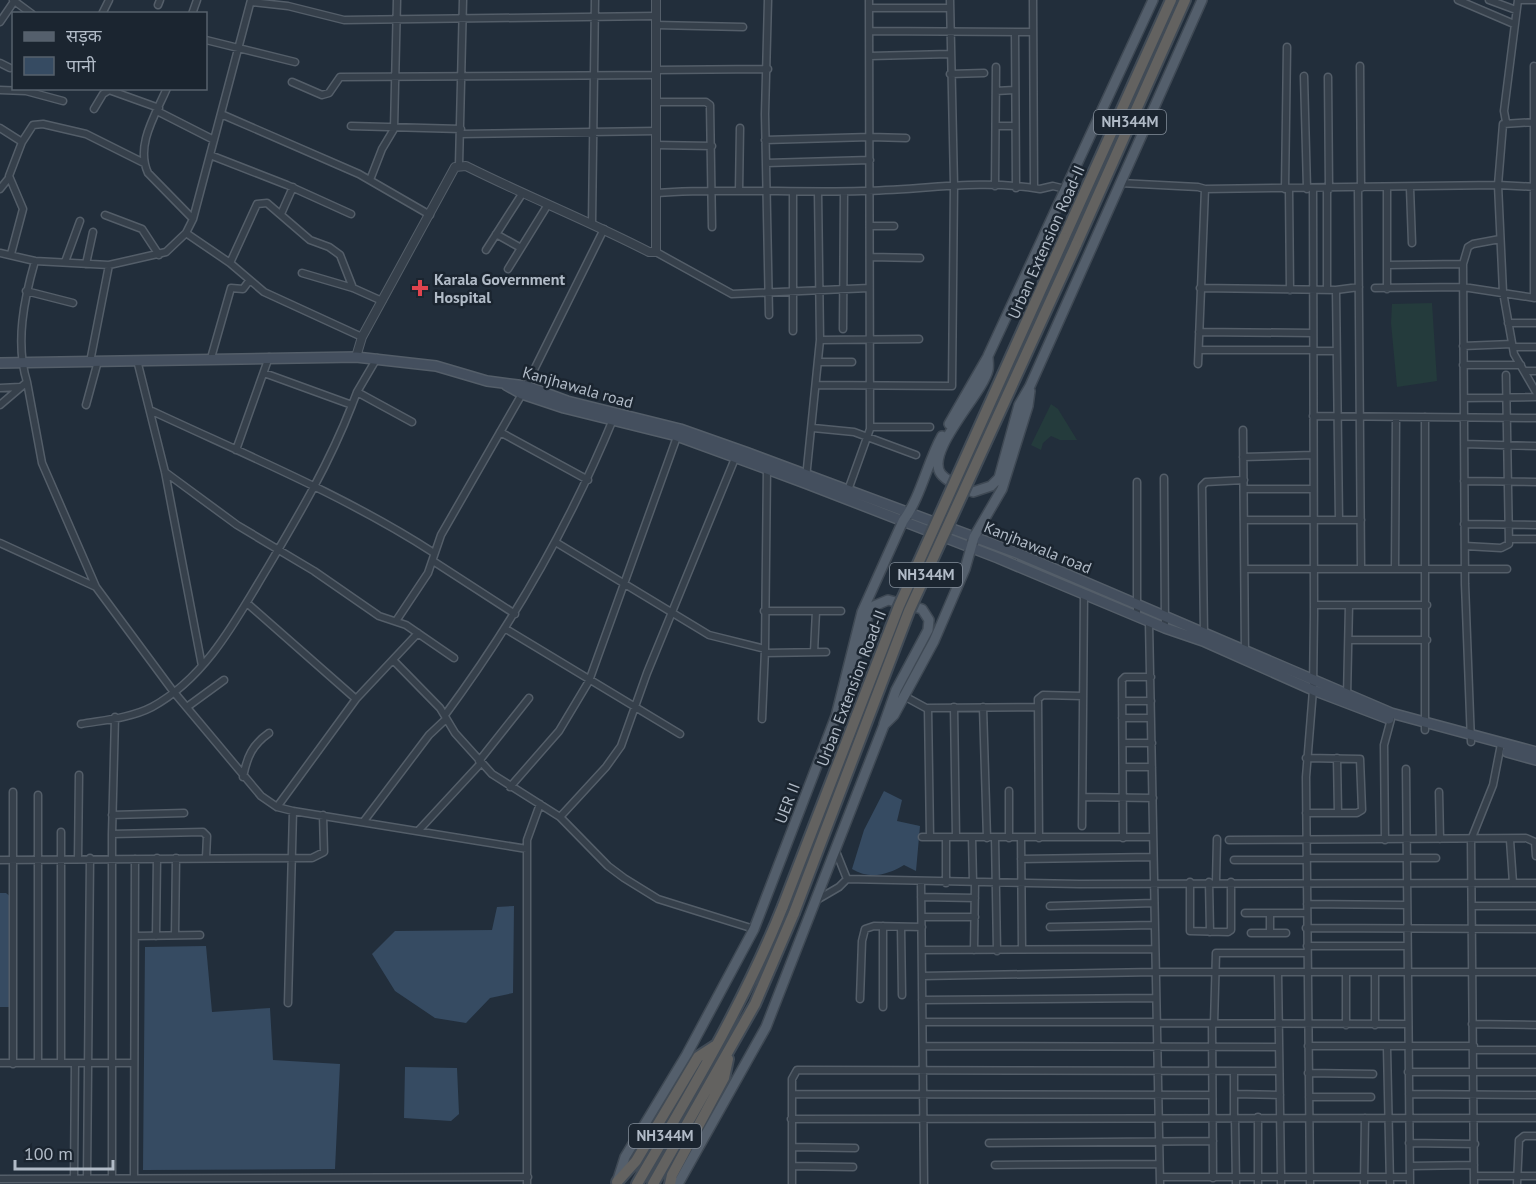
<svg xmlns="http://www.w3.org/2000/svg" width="1536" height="1184" font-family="'PT Sans','Noto Sans Devanagari',sans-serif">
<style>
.green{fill:#243b3c}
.water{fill:#364b62}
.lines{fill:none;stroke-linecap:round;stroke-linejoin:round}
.minor-casing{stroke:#545e69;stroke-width:9}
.tertiary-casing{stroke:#545e69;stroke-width:10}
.secondary-casing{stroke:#545e69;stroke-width:12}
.primary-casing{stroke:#3f4954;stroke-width:12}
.trunk-casing{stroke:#414b56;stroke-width:14}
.minor{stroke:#36404b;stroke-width:6}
.tertiary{stroke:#36404b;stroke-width:8}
.secondary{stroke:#444f5e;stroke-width:9}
.primary{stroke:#545f6c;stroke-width:9}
.trunk{stroke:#636260;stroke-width:10}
.trunk-bridge-casing{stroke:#414b56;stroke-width:14;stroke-linecap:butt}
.trunk-bridge{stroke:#636260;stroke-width:10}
.health-dot{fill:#e0444e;stroke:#1b2530;stroke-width:2}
.labels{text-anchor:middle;stroke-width:5;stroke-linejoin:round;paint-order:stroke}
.shield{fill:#1b2530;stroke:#848e9a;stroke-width:1.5}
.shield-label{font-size:15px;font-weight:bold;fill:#b1bbc7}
.street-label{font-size:16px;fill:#b1bbc7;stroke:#1b2530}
.poi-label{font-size:16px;font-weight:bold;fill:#b1bbc7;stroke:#1b2530;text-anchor:start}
</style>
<rect width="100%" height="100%" fill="#222e3b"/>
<!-- green -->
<path class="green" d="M 1432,303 L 1437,381 L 1397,387 L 1391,323 L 1392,304 Z
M 1051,404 L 1058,409 L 1077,440 L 1060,440 L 1051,436 L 1043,443 L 1041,450 L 1031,445 Z"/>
<!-- water -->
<path class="water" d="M 884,791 L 902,800 L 897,821 L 920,826 L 916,871 L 904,865 C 887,875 870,880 852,869 L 864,830 Z
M 0,893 L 6,893 L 11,897 L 9,1007 L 0,1007 Z
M 514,906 L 513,993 L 490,998 L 466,1023 L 435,1018 L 395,991 L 372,954 L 395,931 L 492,930 L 497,907 Z
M 206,946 L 212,1012 L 270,1008 L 273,1060 L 340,1064 L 335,1169 L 143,1170 L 145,947 Z
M 405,1067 L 457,1068 L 459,1114 L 451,1121 L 404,1118 Z"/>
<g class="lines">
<!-- minor casing -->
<g class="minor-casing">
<path id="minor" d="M 13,0 L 32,14
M 768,0 L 765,114 L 769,315
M 1033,0 L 1034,188
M 1458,0 L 1514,24
M 1489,0 L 1516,10
M 1521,0 L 1536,0
M 251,2 L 288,6 L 344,20 L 656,16
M 158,5 L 160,0
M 869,8 L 950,8
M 102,14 L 109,0
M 192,14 L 197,0
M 0,22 L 15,0
M 656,25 L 743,27
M 870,31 L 1033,32
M 1015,32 L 1016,188
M 206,40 L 295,62
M 870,56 L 950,54
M 0,63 L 10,68
M 1360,66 L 1361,188
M 1534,66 L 1534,298
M 656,70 L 768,69
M 950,74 L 984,73
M 1304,76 L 1307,189
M 1328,77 L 1329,189
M 292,82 L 322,95 L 329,93 L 340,77 L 656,75
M 167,88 C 156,114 135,145 148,173 L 193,219
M 0,90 L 26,91 L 63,101
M 996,91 L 1014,90
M 657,102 L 706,102 L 710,105 L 712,227
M 94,109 L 103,94 L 109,90 L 159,108
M 157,111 L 214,140
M 221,114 L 359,174 L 430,215
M 1506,122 L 1504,111 L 1518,0
M 1536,122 L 1503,124 L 1498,185 L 1503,292 L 1514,354 L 1536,392
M 351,126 L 461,129
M 996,126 L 1014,126
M 0,128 L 22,142
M 461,134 L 656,131
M 765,140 L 870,137 L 906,138
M 656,145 L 712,146
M 210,155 L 287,185 L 351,214
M 766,163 L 870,160
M 459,165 L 463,0
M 370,180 L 382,149 L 394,129 L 397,0
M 1120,183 L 1198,187 L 1205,189 L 1498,185 L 1536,187
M 995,186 L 996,67
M 1387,188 L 1387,265 L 1463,264 L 1465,584 L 1471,742
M 1410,188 L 1412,243
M 0,189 L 8,179
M 1285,189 L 1287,47
M 1289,189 L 1290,290
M 1327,189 L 1327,289
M 1358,189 L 1361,568
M 739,191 L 740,128
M 657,193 C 725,188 794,193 862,191 C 921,190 981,179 1040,189 L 1053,186 L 1065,189
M 281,214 L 293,187
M 105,215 L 142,229 L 159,255
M 592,223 L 595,0
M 870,226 L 894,226
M 186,233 L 230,263 L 264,292 L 362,337
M 496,234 L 521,248
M 486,250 L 522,194
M 656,252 L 732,294 L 869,288
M 0,253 L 35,261 L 109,265 L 166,252 L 186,233 L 193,219 L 251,0
M 11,254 L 23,209 L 9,176 L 22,142 L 33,125 L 43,124 L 86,134 L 144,163
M 870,257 L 920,258
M 65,262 L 80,221
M 230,263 L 257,204 L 267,203 L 310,240 L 329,247 L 340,255 L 353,288
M 86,264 L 93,232
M 1463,264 L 1468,247 L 1473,244 L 1500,239
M 508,269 L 547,206
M 302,273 L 353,288 L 382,301
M 1200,288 L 1336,290 L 1359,287
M 1375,288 L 1463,287 L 1535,298
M 1387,289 L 1387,265
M 1336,290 L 1339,520
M 26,291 L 73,303
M 1508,323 L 1536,323
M 843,329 L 844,192
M 793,331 L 793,192
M 1199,332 L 1313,333
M 820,340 L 919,339
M 1463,346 L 1512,344
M 1513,347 L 1536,347
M 1199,350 L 1313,350
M 1313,351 L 1336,351
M 211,358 L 231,288 L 243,289 L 249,281
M 137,360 L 165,472 L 202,666
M 90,362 L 109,265
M 818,362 L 852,362
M 1198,364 L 1205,189
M 1463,365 L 1521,365
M 1524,371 L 1536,371
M 27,382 L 42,463 L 96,587 L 173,691 L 261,796 L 277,807 L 293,811 L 527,849
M 816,385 L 952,386 L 954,185 L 950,0
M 0,388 L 20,387
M 357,392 L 377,358
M 1464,398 L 1536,397
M 0,405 L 27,382 C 15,343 24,299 35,261
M 86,405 L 98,361
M 352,405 L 357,392 L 412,422
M 152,411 C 246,455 346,496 434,553
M 1313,416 L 1536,418
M 1425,417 L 1425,730
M 870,427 L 930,427
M 813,428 L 854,432 L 916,455
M 1243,430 L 1245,654
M 500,432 L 588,480
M 1464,444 L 1536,446
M 236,450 L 269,357
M 1243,457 L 1313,455
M 165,472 L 237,525 L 314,571 L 379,616 L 406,625 L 454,658
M 806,478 L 820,340 L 818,192
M 1164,478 L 1165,628
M 1464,481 L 1536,482
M 1244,489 L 1313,489
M 847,493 L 870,429 L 869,0
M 1244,520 L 1361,520
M 1464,524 L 1536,525
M 1509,539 L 1536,539
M 0,543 L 96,587
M 557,543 L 709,635 L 765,649
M 1465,546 L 1501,548 L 1509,544 L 1506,375
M 433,561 L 515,614
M 1395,568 L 1396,417
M 1245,569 L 1507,569
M 248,604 L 356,699
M 1314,605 L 1427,605
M 764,611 L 841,611
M 1137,615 L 1137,482
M 396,621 L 428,573 L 441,535 L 522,394 L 604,229
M 1149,622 L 1160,1184
M 506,629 L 680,734
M 1204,634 L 1202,486 L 1206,482 L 1244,480
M 1350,640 L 1427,640
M 814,652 L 816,611
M 765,653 L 826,652
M 393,660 L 440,708 L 455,733 L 492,774 L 560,817 L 608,866 L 624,878 L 658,899 L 754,929
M 904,696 L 926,708 L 1037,707
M 1347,697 L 1349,605
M 1122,701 L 1151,701
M 187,707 L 224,680
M 954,707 L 956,837
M 983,707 L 987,838
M 928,708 L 930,837
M 445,715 C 514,622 570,524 614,417
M 1122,718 L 1151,718
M 762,719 L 765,650 L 767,467
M 81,724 C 104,720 131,718 152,707 C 207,677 237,618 268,567 C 300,513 329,464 352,405 L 264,373
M 1123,743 L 1152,743
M 1337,758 L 1338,813
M 479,761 L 529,698
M 1123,767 L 1152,767
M 1406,769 L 1410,1184
M 243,777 C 247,757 252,745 269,733
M 510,787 L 559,731 L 589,681 L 678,434
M 1009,791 L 1009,838
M 13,792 L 13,1064
M 1439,792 L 1440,839
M 38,795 L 38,1063
M 1083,797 L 1153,798
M 277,807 L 356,699 L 418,633
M 1306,813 L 1357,813 L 1362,810 L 1360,759 L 1306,758
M 112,815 L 184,813
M 560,817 L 606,767 L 621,746 L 647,673 L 736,456
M 364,821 L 429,735 L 446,719
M 1082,826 L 1084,594
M 419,830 L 481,763
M 112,834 L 203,832 L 207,836 L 206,858
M 922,837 L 1153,837
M 946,837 L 946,883
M 972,837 L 973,882
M 995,837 L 997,951
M 1021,838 L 1022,949
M 1039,838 L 1038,699 L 1043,695 L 1082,696
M 1123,838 L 1122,680 L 1125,677 L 1151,677
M 1229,840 L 1526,838 L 1535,842 L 1536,856
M 1385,840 L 1384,745 L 1391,719
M 1510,840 L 1513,883
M 835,849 L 847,879
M 1306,858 L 1436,858
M 78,859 L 79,775
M 1021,859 L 1153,857
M 0,860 L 312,858 L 324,852 L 323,815
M 1234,860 L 1306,860
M 921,882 L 924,1184
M 1190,882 L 1190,931 L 1228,932 L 1231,930 L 1231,882
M 1209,882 L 1210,932
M 1216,882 L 1217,839
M 921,897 L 975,898
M 815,901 L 839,887 L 847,879 L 1079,884 L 1536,883
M 1307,904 L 1407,905
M 1050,906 L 1154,903
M 1472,906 L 1536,906
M 1245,913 L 1306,913
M 1270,913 L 1270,933
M 922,917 L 975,917
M 901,927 L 902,995
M 1050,927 L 1154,925
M 1306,928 L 1536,929
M 1251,933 L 1286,933
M 175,935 L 176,858
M 135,936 L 200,935
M 156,936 L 157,858
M 1307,946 L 1407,946
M 922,950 L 1155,949
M 974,950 L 975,883
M 1278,973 L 1281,1177 L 1410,1177
M 1375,973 L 1375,1025
M 922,976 L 1155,972 L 1536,972
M 860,999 L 862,941 L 865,929 L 874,926 L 922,927
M 922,1000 L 1155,998
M 288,1003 L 293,811
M 883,1007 L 883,926
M 923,1022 L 1156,1022
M 1156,1023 L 1407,1024
M 1212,1024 L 1213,1178
M 1214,1024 L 1216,953 L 1307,953
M 1472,1024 L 1536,1025
M 1346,1025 L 1346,973
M 923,1046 L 1279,1047
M 1308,1046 L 1474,1046
M 1387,1048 L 1390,1184
M 1474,1050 L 1536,1050
M 0,1063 L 134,1063
M 61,1063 L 61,832
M 1234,1072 L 1234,1118
M 1408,1072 L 1536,1072
M 1308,1073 L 1373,1074
M 792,1094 L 1212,1095
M 1234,1094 L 1280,1095
M 1409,1094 L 1536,1095
M 1309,1097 L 1371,1097
M 1258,1117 L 1258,1184
M 1235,1118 L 1236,1184
M 791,1119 L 1536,1118
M 989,1143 L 1213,1141
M 1409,1143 L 1475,1144
M 792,1147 L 855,1148
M 995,1165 L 1159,1164
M 792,1166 L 853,1167
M 1410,1166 L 1474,1165
M 1474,1176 L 1536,1176
M 1160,1177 L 1281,1177 L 1281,1184
M 74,1178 L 75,1063
M 87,1178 L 90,858
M 112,1178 L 112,834 L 115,717
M 134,1178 L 135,859
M 0,1179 L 528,1177
M 527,1184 L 527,840 L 540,804
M 792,1184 L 792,1079 L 797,1070 L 1279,1071
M 1310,1184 L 1306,777 L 1313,690 L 1314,615 L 1313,189
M 1364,1184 L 1365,1118
M 1474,1184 L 1471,840 L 1493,785 L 1501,744
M 1517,1184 L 1519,1140 L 1524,1136 L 1536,1136"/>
</g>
<!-- tertiary casing -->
<g class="tertiary-casing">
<path id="tertiary" d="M 356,357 L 362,337 L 455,167 L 466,166 C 526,196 589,221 649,252 L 656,252 L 656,0"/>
</g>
<!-- secondary casing -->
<g class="secondary-casing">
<path id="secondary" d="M 0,363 L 356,357 L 436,366 L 487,381 L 526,386 L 567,401 L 680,429 L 748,453 L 1017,553 L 1391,713 L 1536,752
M 506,385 L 522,394 L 564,408 L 677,436 L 805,483 L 998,558 L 1165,628 L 1203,641 L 1313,690 L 1389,719
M 1507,752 L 1536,760"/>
</g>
<!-- primary casing -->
<g class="primary-casing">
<path id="primary" d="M 1153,0 L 988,356 C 988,361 989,366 988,370 C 983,393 924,452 941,474 C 948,483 963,487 973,492 L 991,486 L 999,478 L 1019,405 L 1030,386 L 1202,0
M 949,424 L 987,358
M 841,706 L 869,613 L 874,606 L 888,600 L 922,609 L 929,620 L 928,630 L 896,690 L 884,724
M 618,1179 L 625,1157 L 687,1054 L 754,929 L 836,716 L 862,612 L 903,521 C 921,497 927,463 942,436
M 678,1184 L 766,1027 L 884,725 L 894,715 L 934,641 L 965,569 L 974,537 L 1002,489 L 1028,406 L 1030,391"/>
</g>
<!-- trunk casing -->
<g class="trunk-casing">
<path id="trunk" d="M 1064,238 L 1171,0
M 1076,245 L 1185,0
M 617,1182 L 636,1161 L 698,1057 L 715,1046
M 637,1184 C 690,1093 744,1004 783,906
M 653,1184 L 755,1004 L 794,913
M 670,1184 L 672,1175 L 724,1078 L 728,1059"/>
</g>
<!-- minor -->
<use href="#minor" class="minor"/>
<!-- tertiary -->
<use href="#tertiary" class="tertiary"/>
<!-- secondary -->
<use href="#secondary" class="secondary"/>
<!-- primary -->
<use href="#primary" class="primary"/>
<!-- trunk -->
<use href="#trunk" class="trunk"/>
<!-- trunk-bridge casing -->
<g class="trunk-bridge-casing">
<path id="trunk-bridge" d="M 783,906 L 899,606 L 1064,238
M 794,913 L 909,611 L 1076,245"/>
</g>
<!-- trunk-bridge -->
<use href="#trunk-bridge" class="trunk-bridge"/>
</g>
<!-- markers -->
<path class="health-dot" d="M417 279h6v6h6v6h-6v6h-6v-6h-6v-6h6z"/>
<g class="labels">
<!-- shield labels -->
<g class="shield">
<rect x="1094" y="110" width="72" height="24" rx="4.5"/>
<rect x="890" y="563" width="72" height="24" rx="4.5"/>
<rect x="629" y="1124" width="72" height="24" rx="4.5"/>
</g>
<g class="shield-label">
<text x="1130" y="127">NH344M</text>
<text x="926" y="580">NH344M</text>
<text x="665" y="1141">NH344M</text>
</g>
<!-- street labels -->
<g class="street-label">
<text transform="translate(1046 242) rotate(-66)" y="6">Urban Extension Road-II</text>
<text transform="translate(578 387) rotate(16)" y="6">Kanjhawala road</text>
<text transform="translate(1038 547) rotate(22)" y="6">Kanjhawala road</text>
<text transform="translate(851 688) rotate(-69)" y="6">Urban Extension Road-II</text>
<text transform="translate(787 803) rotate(-69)" y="6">UER II</text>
</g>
<!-- poi labels -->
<g class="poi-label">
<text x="434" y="285">Karala Government<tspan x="434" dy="18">Hospital</tspan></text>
</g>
</g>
<!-- legend -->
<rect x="12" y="12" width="195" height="78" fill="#1b2530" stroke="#57616c" stroke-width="1.5"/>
<rect x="24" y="32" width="30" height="9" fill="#545f6c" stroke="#57616c" stroke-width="1.5"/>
<text x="66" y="42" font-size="18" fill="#b1bbc7">सड़क</text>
<rect x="24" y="57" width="30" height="18" fill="#364b62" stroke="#57616c" stroke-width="1.5"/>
<text x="66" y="72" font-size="18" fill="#b1bbc7">पानी</text>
<!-- scale -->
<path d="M15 1160v9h98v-9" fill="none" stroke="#b1bbc7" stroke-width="3"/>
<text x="24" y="1160" font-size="18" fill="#b1bbc7" stroke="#1b2530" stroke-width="4.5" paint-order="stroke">100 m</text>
</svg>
